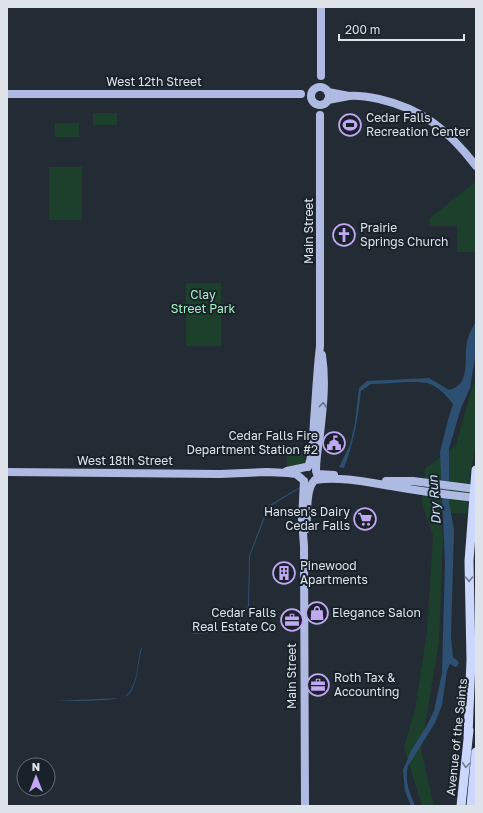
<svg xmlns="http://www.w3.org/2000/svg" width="483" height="813" font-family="'Golos Text',sans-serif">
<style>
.green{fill:#1d402c}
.water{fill:#2d5072}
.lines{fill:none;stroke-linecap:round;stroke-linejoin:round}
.river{stroke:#2d5072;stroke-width:7}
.major{stroke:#afbae2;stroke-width:8}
.highway{stroke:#ccd7fe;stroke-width:9}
.oneway{stroke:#646e86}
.oneway2{stroke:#727c94}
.labels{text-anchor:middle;stroke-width:4;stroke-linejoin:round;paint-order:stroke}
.street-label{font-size:12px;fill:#dee3e9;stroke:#19222a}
.poi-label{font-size:12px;fill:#dee3e9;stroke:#19222a;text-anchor:start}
.park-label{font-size:12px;fill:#a5f1c3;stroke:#19222a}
.water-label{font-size:13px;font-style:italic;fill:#cce2f9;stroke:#19222a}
</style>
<rect width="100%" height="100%" fill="#232b35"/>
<!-- green -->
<path class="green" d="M 93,113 L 117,113 L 117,125 L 93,125 Z
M 55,123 L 79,123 L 79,137 L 55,137 Z
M 49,167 L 82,167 L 82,220 L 49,220 Z
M 475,182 L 476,182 L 476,252 L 457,252 L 457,226 L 430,226 L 430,218 Z
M 186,283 L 221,283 L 221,346 L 186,346 Z
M 476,380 L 476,442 L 470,474 L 467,514 L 441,512 L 443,539 L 439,642 L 421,750 L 434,806 L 422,806 L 404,747 L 415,710 L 427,632 L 433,536 L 422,503 L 425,469 L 456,445 L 473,385 Z
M 287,450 L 306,450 L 304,467 L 287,467 Z"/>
<!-- water -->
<path class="water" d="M 476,321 L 476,352 L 470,388 L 461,408 L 449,449 L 449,502 L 454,530 L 451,636 L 453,657 L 447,671 L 442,705 L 435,723 L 408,766 C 404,780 410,793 415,806 L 411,806 L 405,791 L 403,770 L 411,751 L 426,727 L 434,711 L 442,673 L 445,562 L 440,452 L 448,420 L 453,404 C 447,396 437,385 427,383 C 409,380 389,384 371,384 L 361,391 C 358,418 354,442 344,468 L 339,467 L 350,445 L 355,423 L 359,388 L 367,381 L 429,378 L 449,390 C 473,384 462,356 468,338 C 470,332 473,326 476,321 Z
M 300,487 L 300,488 L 269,507 L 250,556 L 249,607 L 239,623 L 224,632 L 193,634 L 193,633 L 223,631 L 238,623 L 248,606 L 249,556 L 268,506 Z
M 141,648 L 142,648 C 138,660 138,687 128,695 C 121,702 67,701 54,701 L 122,698 C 139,689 136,664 141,648 Z"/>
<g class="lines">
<!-- river -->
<path class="river" d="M 447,653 L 448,658 L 455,663"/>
<!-- major -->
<path class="major" d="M 321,7 L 321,76
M311 96a9 9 0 1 1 18 0a9 9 0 1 1-18 0Z
M 328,92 L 349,96 L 328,100
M 7,94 L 301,94
M 349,96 C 359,95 369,97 379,99 C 423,109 449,131 476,166
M 308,467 C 314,453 313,436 314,421 C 316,396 317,371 320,346 L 320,115
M 287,471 L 306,467
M 316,471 C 316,458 318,446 320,434 C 323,407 326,381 322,355
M 7,472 L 220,474 L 267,472 L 288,473 L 296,474 L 302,479
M 317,474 L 334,475
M 315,480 C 339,476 367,482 391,486 C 419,491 448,495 476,498
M 304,481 L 302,520 L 304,546 L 305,806
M 386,481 L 413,481 L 476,489
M 306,529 C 308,517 305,490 314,481"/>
<!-- highway -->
<path class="highway" d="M 468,736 L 471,660 L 469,561 L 476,470
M 461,806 L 469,730
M 471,806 L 476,752"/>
</g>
<!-- one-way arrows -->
<defs><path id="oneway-chevron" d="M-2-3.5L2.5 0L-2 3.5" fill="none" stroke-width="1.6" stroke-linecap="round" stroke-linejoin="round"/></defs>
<use class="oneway" href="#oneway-chevron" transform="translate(323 405) rotate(-85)"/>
<g class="oneway2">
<use href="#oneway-chevron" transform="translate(469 579) rotate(90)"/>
<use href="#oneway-chevron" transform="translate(466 765) rotate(95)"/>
</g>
<!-- icons -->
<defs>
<g id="stadium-ring" transform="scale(1.15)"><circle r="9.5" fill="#19222a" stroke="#c2a8f3" stroke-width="1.5"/><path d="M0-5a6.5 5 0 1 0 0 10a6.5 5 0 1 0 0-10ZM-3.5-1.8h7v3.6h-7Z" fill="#c2a8f3"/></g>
<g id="church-ring" transform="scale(1.15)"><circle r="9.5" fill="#19222a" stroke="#c2a8f3" stroke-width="1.5"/><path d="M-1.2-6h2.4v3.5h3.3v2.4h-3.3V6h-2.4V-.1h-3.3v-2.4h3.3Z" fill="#c2a8f3"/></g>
<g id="civic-ring" transform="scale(1.15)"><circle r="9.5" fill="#19222a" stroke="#c2a8f3" stroke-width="1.5"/><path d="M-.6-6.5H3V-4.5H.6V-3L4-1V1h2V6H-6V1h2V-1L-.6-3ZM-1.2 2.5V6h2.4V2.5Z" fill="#c2a8f3"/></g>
<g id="supermarket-ring" transform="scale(1.15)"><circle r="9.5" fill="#19222a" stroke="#c2a8f3" stroke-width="1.5"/><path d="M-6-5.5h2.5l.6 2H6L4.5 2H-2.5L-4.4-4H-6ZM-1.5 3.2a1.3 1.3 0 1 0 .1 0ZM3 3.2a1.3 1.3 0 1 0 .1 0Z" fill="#c2a8f3"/></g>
<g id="building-ring" transform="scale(1.15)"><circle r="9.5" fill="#19222a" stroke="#c2a8f3" stroke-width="1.5"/><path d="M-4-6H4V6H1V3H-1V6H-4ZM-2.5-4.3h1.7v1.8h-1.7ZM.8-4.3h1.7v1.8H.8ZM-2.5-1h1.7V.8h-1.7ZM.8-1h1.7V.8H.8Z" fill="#c2a8f3"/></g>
<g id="shop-ring" transform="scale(1.15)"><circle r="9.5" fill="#19222a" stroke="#c2a8f3" stroke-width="1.5"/><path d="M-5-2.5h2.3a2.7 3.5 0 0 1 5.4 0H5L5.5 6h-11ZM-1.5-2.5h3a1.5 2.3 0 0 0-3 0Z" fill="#c2a8f3"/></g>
<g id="office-ring" transform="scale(1.15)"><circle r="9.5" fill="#19222a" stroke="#c2a8f3" stroke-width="1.5"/><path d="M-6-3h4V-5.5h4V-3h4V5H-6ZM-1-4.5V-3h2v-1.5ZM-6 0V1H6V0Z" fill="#c2a8f3"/></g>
</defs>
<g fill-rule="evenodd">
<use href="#stadium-ring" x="350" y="125"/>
<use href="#church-ring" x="344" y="235"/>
<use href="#civic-ring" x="334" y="443"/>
<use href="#supermarket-ring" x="365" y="519"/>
<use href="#building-ring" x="284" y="573"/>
<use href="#shop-ring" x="317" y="613"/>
<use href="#office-ring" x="292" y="620"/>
<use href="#office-ring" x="318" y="685"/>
</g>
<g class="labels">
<!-- street labels -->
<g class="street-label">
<text x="154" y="86">West 12th Street</text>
<text transform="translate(309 231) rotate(-90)" y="4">Main Street</text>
<text x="125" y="465">West 18th Street</text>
<text transform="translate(292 676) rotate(-90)" y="4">Main Street</text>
<text transform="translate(457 737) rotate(-84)" y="4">Avenue of the Saints</text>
</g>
<!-- poi labels -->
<g class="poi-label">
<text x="366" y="122">Cedar Falls<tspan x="366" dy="14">Recreation Center</tspan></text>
<text x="360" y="232">Prairie<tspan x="360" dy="14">Springs Church</tspan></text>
<text x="318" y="440" text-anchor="end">Cedar Falls Fire<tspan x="318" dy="14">Department Station #2</tspan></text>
<text x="350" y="516" text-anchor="end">Hansen's Dairy<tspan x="350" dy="14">Cedar Falls</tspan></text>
<text x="300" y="570">Pinewood<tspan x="300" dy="14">Apartments</tspan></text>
<text x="276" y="617" text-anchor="end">Cedar Falls<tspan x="276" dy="14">Real Estate Co</tspan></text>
<text x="332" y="617">Elegance Salon</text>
<text x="334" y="682">Roth Tax &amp;<tspan x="334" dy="14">Accounting</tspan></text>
</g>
<!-- park labels -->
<g class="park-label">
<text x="203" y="299">Clay<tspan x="203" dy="14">Street Park</tspan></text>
</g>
<!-- water labels -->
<g class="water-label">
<text transform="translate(434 500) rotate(-94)" y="5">Dry Run</text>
</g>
</g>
<!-- border -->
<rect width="483" height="813" fill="none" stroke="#dee3e9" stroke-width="16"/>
<!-- north arrow -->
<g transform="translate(36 777)"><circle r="19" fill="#19222a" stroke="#686f76"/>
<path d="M0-3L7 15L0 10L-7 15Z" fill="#c2a8f3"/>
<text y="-6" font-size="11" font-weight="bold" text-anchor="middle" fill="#dee3e9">N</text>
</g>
<!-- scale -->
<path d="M339 34v6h125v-6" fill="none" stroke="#dee3e9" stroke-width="2"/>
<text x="345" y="34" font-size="12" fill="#dee3e9" stroke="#19222a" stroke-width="3" paint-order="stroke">200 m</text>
</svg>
